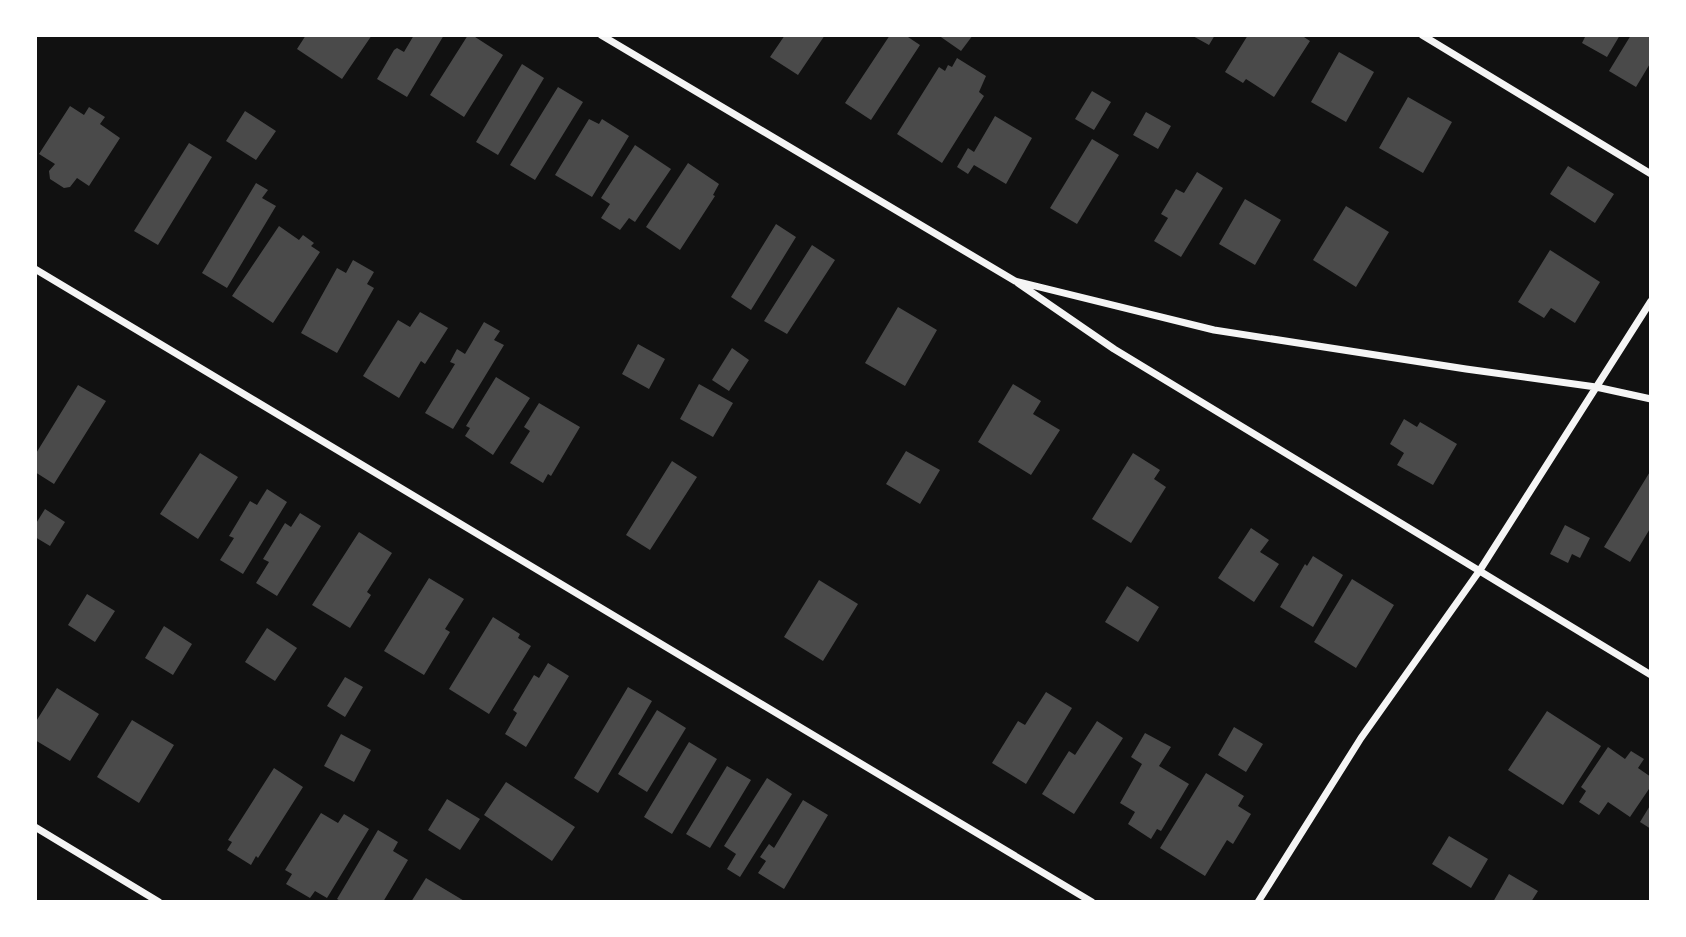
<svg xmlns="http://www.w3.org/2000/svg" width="1686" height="937" font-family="Karla,sans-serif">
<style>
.building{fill:#4a4a4a}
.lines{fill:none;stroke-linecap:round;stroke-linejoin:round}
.minor{stroke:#f5f5f5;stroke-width:7}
</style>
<rect width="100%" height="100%" fill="#111"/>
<!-- building -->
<path class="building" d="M 306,35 L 372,35 L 342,79 L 297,49 Z
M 414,35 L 444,35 L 407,97 L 377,79 L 394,50 L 397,48 L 404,52 Z
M 468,35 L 472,35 L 503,55 L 464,117 L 430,95 Z
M 785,35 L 825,35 L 798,75 L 770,57 Z
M 890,35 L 905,35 L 920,45 L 871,120 L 845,103 Z
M 938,35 L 973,35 L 961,51 Z
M 1191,35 L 1215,35 L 1209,45 Z
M 1248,35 L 1301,35 L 1310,41 L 1274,97 L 1246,79 L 1243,83 L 1225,72 Z
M 1586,35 L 1620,35 L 1607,57 L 1582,43 Z
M 1631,35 L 1651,35 L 1651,62 L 1636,87 L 1609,71 Z
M 1339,52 L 1374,72 L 1346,122 L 1311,102 Z
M 957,58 L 986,76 L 979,92 L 984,96 L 942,163 L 897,134 L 939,67 L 945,71 L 948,65 L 952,67 Z
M 522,64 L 544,78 L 498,155 L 476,142 Z
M 558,87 L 583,102 L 535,180 L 510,165 Z
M 1092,91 L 1111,102 L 1094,130 L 1075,119 Z
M 1408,97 L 1452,122 L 1423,173 L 1379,148 Z
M 70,106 L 84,115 L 89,107 L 105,117 L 100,124 L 120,138 L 89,186 L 77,178 L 70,187 L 64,188 L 50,179 L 49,171 L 55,164 L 39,154 Z
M 245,111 L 276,131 L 256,160 L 226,141 Z
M 1146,112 L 1171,126 L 1158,149 L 1133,135 Z
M 995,116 L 1032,138 L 1006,184 L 974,165 L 968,174 L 957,167 L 968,148 L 974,152 Z
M 589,119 L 599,124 L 602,119 L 629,136 L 592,197 L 555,175 Z
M 1092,139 L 1119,155 L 1077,224 L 1050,208 Z
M 189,143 L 212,157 L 158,245 L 134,231 Z
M 635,145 L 671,169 L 635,222 L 629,218 L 620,230 L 601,218 L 610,204 L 601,198 Z
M 688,163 L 719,184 L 713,195 L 715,196 L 680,250 L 646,227 Z
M 1568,166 L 1614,194 L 1595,223 L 1550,194 Z
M 1197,172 L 1223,188 L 1181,257 L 1154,241 L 1168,218 L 1161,214 L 1176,189 L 1184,193 Z
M 256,183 L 268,190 L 262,198 L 276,206 L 227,288 L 202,273 Z
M 1245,199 L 1281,220 L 1255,265 L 1219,244 Z
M 1346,206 L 1389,232 L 1356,287 L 1313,260 Z
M 776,224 L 796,237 L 751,310 L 731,297 Z
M 279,226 L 299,240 L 303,235 L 314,243 L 311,246 L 320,252 L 273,323 L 232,296 Z
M 812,245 L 835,260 L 787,334 L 764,321 Z
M 1550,250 L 1600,282 L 1575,323 L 1551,308 L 1544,318 L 1518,302 Z
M 353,260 L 374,272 L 367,284 L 374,288 L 337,353 L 301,333 L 337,268 L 346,273 Z
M 898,307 L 937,330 L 905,386 L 865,363 Z
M 420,312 L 448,328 L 425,364 L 421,361 L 399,398 L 363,376 L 398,320 L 410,327 Z
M 484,322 L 500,331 L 494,340 L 504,345 L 453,429 L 425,413 L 455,364 L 450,362 L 457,349 L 465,354 Z
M 638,344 L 665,359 L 649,389 L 622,374 Z
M 732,348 L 749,360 L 729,391 L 712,380 Z
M 496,377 L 530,398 L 493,455 L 465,436 L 470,428 L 466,426 Z
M 699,384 L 733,403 L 713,437 L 680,419 Z
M 1013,384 L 1041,401 L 1033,414 L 1060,430 L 1031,475 L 978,442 Z
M 78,385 L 106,401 L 54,484 L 35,472 L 35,455 Z
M 539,403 L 580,427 L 551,476 L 548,474 L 543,483 L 510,463 L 530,431 L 524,427 Z
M 1404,419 L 1417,427 L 1420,422 L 1457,444 L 1433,485 L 1397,465 L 1404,453 L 1390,444 Z
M 906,451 L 940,470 L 920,504 L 886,484 Z
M 200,453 L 238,477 L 198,539 L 160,514 Z
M 1133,453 L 1160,470 L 1154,479 L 1166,487 L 1131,543 L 1092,519 Z
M 672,461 L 697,477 L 650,550 L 626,535 Z
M 1651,470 L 1651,527 L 1630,562 L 1604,547 Z
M 267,489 L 287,502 L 243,574 L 220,560 L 234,538 L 229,536 L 250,501 L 257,505 Z
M 45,509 L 65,522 L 50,546 L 35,537 L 35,525 Z
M 300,513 L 321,526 L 277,596 L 256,583 L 269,562 L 263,559 L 285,523 L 291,527 Z
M 1565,525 L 1590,538 L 1580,558 L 1572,554 L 1568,563 L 1550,554 Z
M 1251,528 L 1269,540 L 1260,552 L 1279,564 L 1254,602 L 1218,578 Z
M 359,532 L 392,553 L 367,592 L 371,595 L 350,628 L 312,605 Z
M 1313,556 L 1343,575 L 1313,627 L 1280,607 L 1305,564 L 1307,566 Z
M 429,578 L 464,599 L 445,629 L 450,632 L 424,675 L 384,651 Z
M 1352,579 L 1394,605 L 1356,668 L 1314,642 Z
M 819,580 L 858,604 L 823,661 L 784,637 Z
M 1127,586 L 1159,607 L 1138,642 L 1105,622 Z
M 87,594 L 115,611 L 95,642 L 68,625 Z
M 493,617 L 520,634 L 518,638 L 531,646 L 489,714 L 449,689 Z
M 164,626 L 192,644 L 173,675 L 145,658 Z
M 267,628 L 297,648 L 275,681 L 245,662 Z
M 548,663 L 569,676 L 526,747 L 505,734 L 517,713 L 513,710 L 534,675 L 539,678 Z
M 345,677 L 363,687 L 345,717 L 327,706 Z
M 628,687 L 652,701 L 598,793 L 574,778 Z
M 57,688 L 99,714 L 70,761 L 35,740 L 35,723 Z
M 1046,692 L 1072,708 L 1026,784 L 992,763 L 1018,721 L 1025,725 Z
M 657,710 L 686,728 L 647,792 L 618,774 Z
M 1547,711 L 1601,746 L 1563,805 L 1508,770 Z
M 132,720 L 174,745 L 139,803 L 97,777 Z
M 1097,721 L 1123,738 L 1074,814 L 1042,794 L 1069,751 L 1075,755 Z
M 1234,727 L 1263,744 L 1246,772 L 1218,755 Z
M 1145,733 L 1171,747 L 1159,766 L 1189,784 L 1161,831 L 1157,829 L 1151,839 L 1128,824 L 1135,812 L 1120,803 L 1142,764 L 1131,757 Z
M 341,734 L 371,750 L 354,782 L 324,766 Z
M 689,742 L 717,759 L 672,834 L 644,817 Z
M 1608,747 L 1625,759 L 1631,751 L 1644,759 L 1638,768 L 1651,777 L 1651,786 L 1630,817 L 1608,802 L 1599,815 L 1579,802 L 1586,791 L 1581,787 Z
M 727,766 L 751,780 L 710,848 L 686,834 Z
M 274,768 L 303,787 L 258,858 L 256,856 L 251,865 L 227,850 L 232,842 L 228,840 Z
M 1206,773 L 1244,796 L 1238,806 L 1251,814 L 1233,844 L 1227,840 L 1205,876 L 1160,848 Z
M 767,778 L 792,794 L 740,877 L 727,869 L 736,854 L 724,846 Z
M 506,782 L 575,827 L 552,861 L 484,815 Z
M 447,799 L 480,819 L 460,850 L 428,830 Z
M 803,800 L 828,815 L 784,889 L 758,873 L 766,861 L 760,857 L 769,844 L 774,848 Z
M 1651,804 L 1651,829 L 1640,822 Z
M 321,813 L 338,823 L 344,814 L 369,829 L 327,898 L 315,891 L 310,898 L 286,884 L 292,874 L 285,870 Z
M 378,830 L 398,842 L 393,851 L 408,860 L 383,902 L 342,902 L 337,899 Z
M 1449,836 L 1488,859 L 1471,888 L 1432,864 Z
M 1509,874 L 1538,891 L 1531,902 L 1493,902 Z
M 426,878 L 466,902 L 411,902 Z"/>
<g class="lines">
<!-- minor -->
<path class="minor" d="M 601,35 L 1015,281 L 1214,330 L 1466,369 L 1596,387 L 1651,399
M 1422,35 L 1651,174
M 35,269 L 1092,902
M 1018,283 L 1114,349 L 1651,675
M 35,827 L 159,902
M 1258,902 L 1361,738 L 1480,570 L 1651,301"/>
</g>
<!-- border -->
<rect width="1686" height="937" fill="none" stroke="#ffffff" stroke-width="74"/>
</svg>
